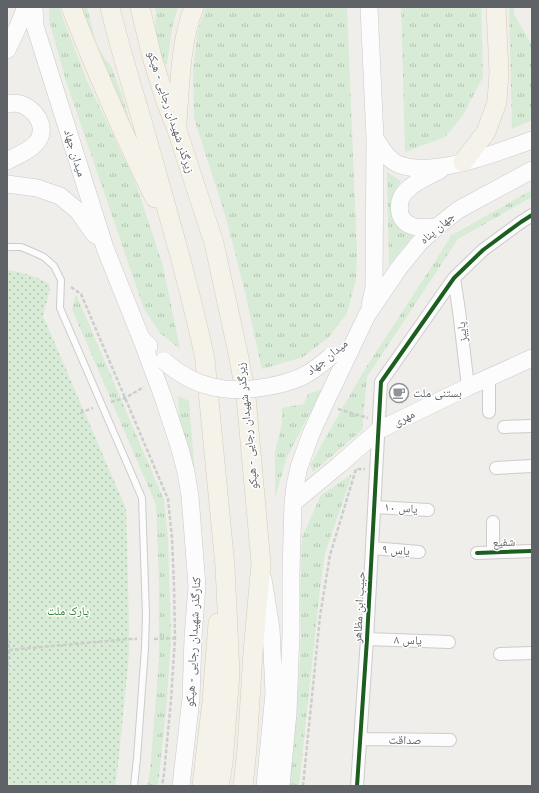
<svg xmlns="http://www.w3.org/2000/svg" width="539" height="793" font-family="Arial,'Noto Naskh Arabic',sans-serif">
<style>
.grass{fill:url(#grass-tufts)}
.park{fill:url(#park-dots)}
.lines{fill:none;stroke-linecap:round;stroke-linejoin:round}
.lane-casing{stroke:#cbcccc;stroke-width:8}
.street-casing{stroke:#cbcccc;stroke-width:14}
.secondary-casing{stroke:#cacacb;stroke-width:18}
.primary-casing{stroke:#d7ceb8;stroke-width:20}
.path{stroke:#cacfcc;stroke-width:2.5;stroke-dasharray:4 2;stroke-linecap:butt}
.lane{stroke:#fdfcfc;stroke-width:6}
.street{stroke:#fdfcfc;stroke-width:12}
.secondary{stroke:#fdfcfc;stroke-width:17}
.primary{stroke:#f4f2e9;stroke-width:19}
.secondary-bridge-casing{stroke:#cacacb;stroke-width:18;stroke-linecap:butt}
.secondary-bridge{stroke:#fdfcfc;stroke-width:17}
.cycleway-casing{stroke:#fff;stroke-width:6}
.cycleway{stroke:#1b5e20;stroke-width:4}
.labels{text-anchor:middle;stroke-width:3;stroke-linejoin:round;paint-order:stroke}
.street-label{font-size:12px;fill:#5f6368;stroke:#fff}
.poi-label{font-size:12px;fill:#5f6368;stroke:#fff;text-anchor:start}
.park-label{font-size:12px;fill:#348238;stroke:#fff}
</style>
<defs>
<pattern id="grass-tufts" width="24" height="20" patternUnits="userSpaceOnUse"><rect width="24" height="20" fill="#d8ebd6"/><path d="M3 7l-1-3M5 7V3M7 7l1-3M15 17l-1-3M17 17v-4M19 17l1-3" fill="none" stroke="#b2c2b1"/></pattern>
<pattern id="park-dots" width="8" height="8" patternUnits="userSpaceOnUse"><rect width="8" height="8" fill="#d8ebd6"/><path d="M2 2h.1M6 6h.1" fill="none" stroke="#b2c2b1" stroke-width="1.8" stroke-linecap="round"/></pattern>
</defs>
<rect width="100%" height="100%" fill="#efeeea"/>
<!-- grass -->
<path class="grass" d="M 49,7 L 60,7 L 61,13 L 87,81 L 135,181 L 163,266 L 180,349 L 160,333 L 144,309 L 66,81 L 49,20 Z
M 78,7 L 87,7 L 96,44 L 104,58 L 111,66 L 121,92 L 134,136 Z
M 155,7 L 178,7 L 172,28 L 167,64 L 164,65 L 155,33 L 156,11 Z
M 206,7 L 347,7 L 357,254 L 356,280 L 347,313 L 329,337 L 303,357 L 262,369 L 245,292 L 226,218 L 194,118 L 193,70 L 198,30 Z
M 401,7 L 481,7 L 483,77 L 463,115 L 445,137 L 405,152 Z
M 509,7 L 514,7 L 514,14 L 529,40 L 532,44 L 532,120 L 512,129 Z
M 387,172 L 401,181 L 395,191 L 393,200 L 414,234 L 389,265 Z
M 532,190 L 532,197 L 458,239 L 367,377 L 362,430 L 313,472 L 310,465 L 362,374 L 452,235 Z
M 76,294 L 164,500 L 168,538 L 171,635 L 167,700 L 158,786 L 147,786 L 150,771 L 159,659 L 159,577 L 156,505 L 72,309 Z
M 325,388 L 307,418 L 286,459 L 275,498 L 275,452 L 282,423 L 282,408 L 304,404 L 308,394 Z
M 178,396 L 189,401 L 195,476 L 179,417 Z
M 352,474 L 325,554 L 320,589 L 299,786 L 288,786 L 299,679 L 301,636 L 300,597 L 302,537 L 321,495 Z"/>
<!-- park -->
<path class="park" d="M 7,270 C 20,271 38,277 49,284 L 50,289 L 43,316 L 126,509 L 129,623 L 129,655 L 118,765 L 115,786 L 7,786 Z"/>
<g class="lines">
<!-- lane casing -->
<g class="lane-casing">
<path id="lane" d="M 7,247 L 21,247 L 33,252 L 44,257 L 54,266 L 61,280 L 60,308 L 142,498 L 146,615 L 145,648 L 137,758 L 134,786"/>
</g>
<!-- street casing -->
<g class="street-casing">
<path id="street" d="M 454,278 L 459,311 L 468,387
M 489,378 L 489,412
M 504,427 L 532,426
M 496,468 L 532,466
M 375,507 L 428,510
M 372,548 L 419,552
M 493,552 L 493,522
M 477,553 L 532,551
M 367,639 L 449,642
M 500,654 L 532,653
M 360,739 L 450,740
M 357,786 L 367,639 L 381,382 L 454,278 L 483,250 L 521,222 L 532,215"/>
</g>
<!-- secondary casing -->
<g class="secondary-casing">
<path id="secondary" d="M 34,7 L 35,26 L 105,248 L 141,338 L 149,346
M 369,7 L 375,138 L 374,287 L 370,306
M 7,50 L 17,29 L 26,7
M 7,104 C 13,103 20,103 25,106 C 40,114 48,133 34,145 C 29,151 14,157 7,161
M 375,138 C 380,146 385,156 394,162 C 426,181 499,152 532,140
M 7,184 L 37,188 L 60,196 L 78,211 L 95,235
M 437,227 C 429,227 418,229 410,225 C 396,219 397,200 406,191 C 415,181 429,176 440,170
M 141,338 L 163,397 L 180,449 L 186,472 L 190,496 L 197,586 L 193,638 L 191,698 L 181,786
M 293,503 L 339,465 L 379,430 L 468,387 L 532,358
M 263,579 L 271,628 L 274,693 L 265,786
M 281,786 L 288,713 L 291,634 L 291,572 L 293,503 L 295,486 L 299,467 L 311,434 L 324,405 L 367,315 L 399,268 L 420,242 L 437,227 L 458,210 L 532,170"/>
</g>
<!-- primary casing -->
<g class="primary-casing">
<path id="primary" d="M 71,7 C 87,48 104,88 122,129 C 133,152 143,175 155,198
M 110,7 C 119,46 131,83 142,121 C 164,200 188,279 205,359 L 225,566 L 230,674 L 223,763 L 219,786
M 140,7 L 152,57 L 166,102 L 176,127 L 214,243 L 239,358 L 246,397 L 261,563 L 253,652 L 247,749 L 243,786
M 177,122 C 180,85 180,42 194,7
M 463,162 L 486,132 L 497,102 L 499,72 L 496,7
M 202,786 L 212,701 L 218,623"/>
</g>
<!-- path -->
<path class="path" d="M 71,287 L 81,294 L 168,499 L 172,538 L 174,585 L 175,638 L 171,700 L 164,774 L 162,786
M 111,402 L 125,398 L 144,387
M 338,409 L 368,418
M 80,413 L 93,408
M 7,638 L 9,650 L 7,673
M 154,639 L 175,638
M 9,650 L 129,639 L 137,639
M 303,786 L 320,616 L 330,555 L 356,469 L 365,469"/>
<!-- lane -->
<use href="#lane" class="lane"/>
<!-- street -->
<use href="#street" class="street"/>
<!-- secondary -->
<use href="#secondary" class="secondary"/>
<!-- primary -->
<use href="#primary" class="primary"/>
<!-- secondary-bridge casing -->
<g class="secondary-bridge-casing">
<path id="secondary-bridge" d="M 164,361 C 195,388 226,394 266,387 C 278,385 290,382 301,377 C 312,372 322,364 331,356"/>
</g>
<!-- secondary-bridge -->
<use href="#secondary-bridge" class="secondary-bridge"/>
<!-- cycleway casing -->
<g class="cycleway-casing">
<path id="cycleway" d="M 477,553 L 532,551
M 357,786 L 367,639 L 381,382 L 454,278 L 483,250 L 521,222 L 532,215"/>
</g>
<!-- cycleway -->
<use href="#cycleway" class="cycleway"/>
</g>
<!-- icons -->
<defs>
<g id="cafe-ring" transform="scale(1)"><circle r="9.5" fill="#fff" stroke="#919496" stroke-width="1.5"/><path d="M-5.5-4.5H6V0H3Q3 3.5 0 3.5H-2.5Q-5.5 3.5-5.5 0ZM3-3.2v2h1.7v-2ZM-6 4.5H4V6H-6Z" fill="#919496"/></g>
</defs>
<g fill-rule="evenodd">
<use href="#cafe-ring" x="399" y="393"/>
</g>
<g class="labels">
<!-- street labels -->
<g class="street-label">
<text transform="translate(171 112) rotate(72)" y="4">زیرگذر شهیدان رجایی - هپکو</text>
<text transform="translate(75 153) rotate(73)" y="4">میدان جهاد</text>
<text transform="translate(437 228) rotate(-41)" y="4">جهان پناه</text>
<text transform="translate(462 332) rotate(-97)" y="4">پاییز</text>
<text transform="translate(327 357) rotate(-39)" y="4">میدان جهاد</text>
<text transform="translate(404 418) rotate(-26)" y="4">مهری</text>
<text transform="translate(247 426) rotate(-96)" y="4">زیرگذر شهیدان رجایی - هپکو</text>
<text transform="translate(401 508) rotate(3)" y="4">یاس ۱۰</text>
<text transform="translate(504 542) rotate(-2)" y="4">شفیع</text>
<text transform="translate(396 550) rotate(5)" y="4">یاس ۹</text>
<text transform="translate(359 607) rotate(-87)" y="4">حبیب ابن مظاهر</text>
<text transform="translate(408 640) rotate(2)" y="4">یاس ۸</text>
<text transform="translate(193 642) rotate(-87)" y="4">کنارگذر شهیدان رجایی - هپکو</text>
<text transform="translate(405 740) rotate(1)" y="4">صداقت</text>
</g>
<!-- poi labels -->
<g class="poi-label">
<text x="413" y="397">بستنی ملت</text>
</g>
<!-- park labels -->
<g class="park-label">
<text x="68" y="615">پارک ملت</text>
</g>
</g>
<!-- border -->
<rect width="539" height="793" fill="none" stroke="#5f6368" stroke-width="16"/>
</svg>
